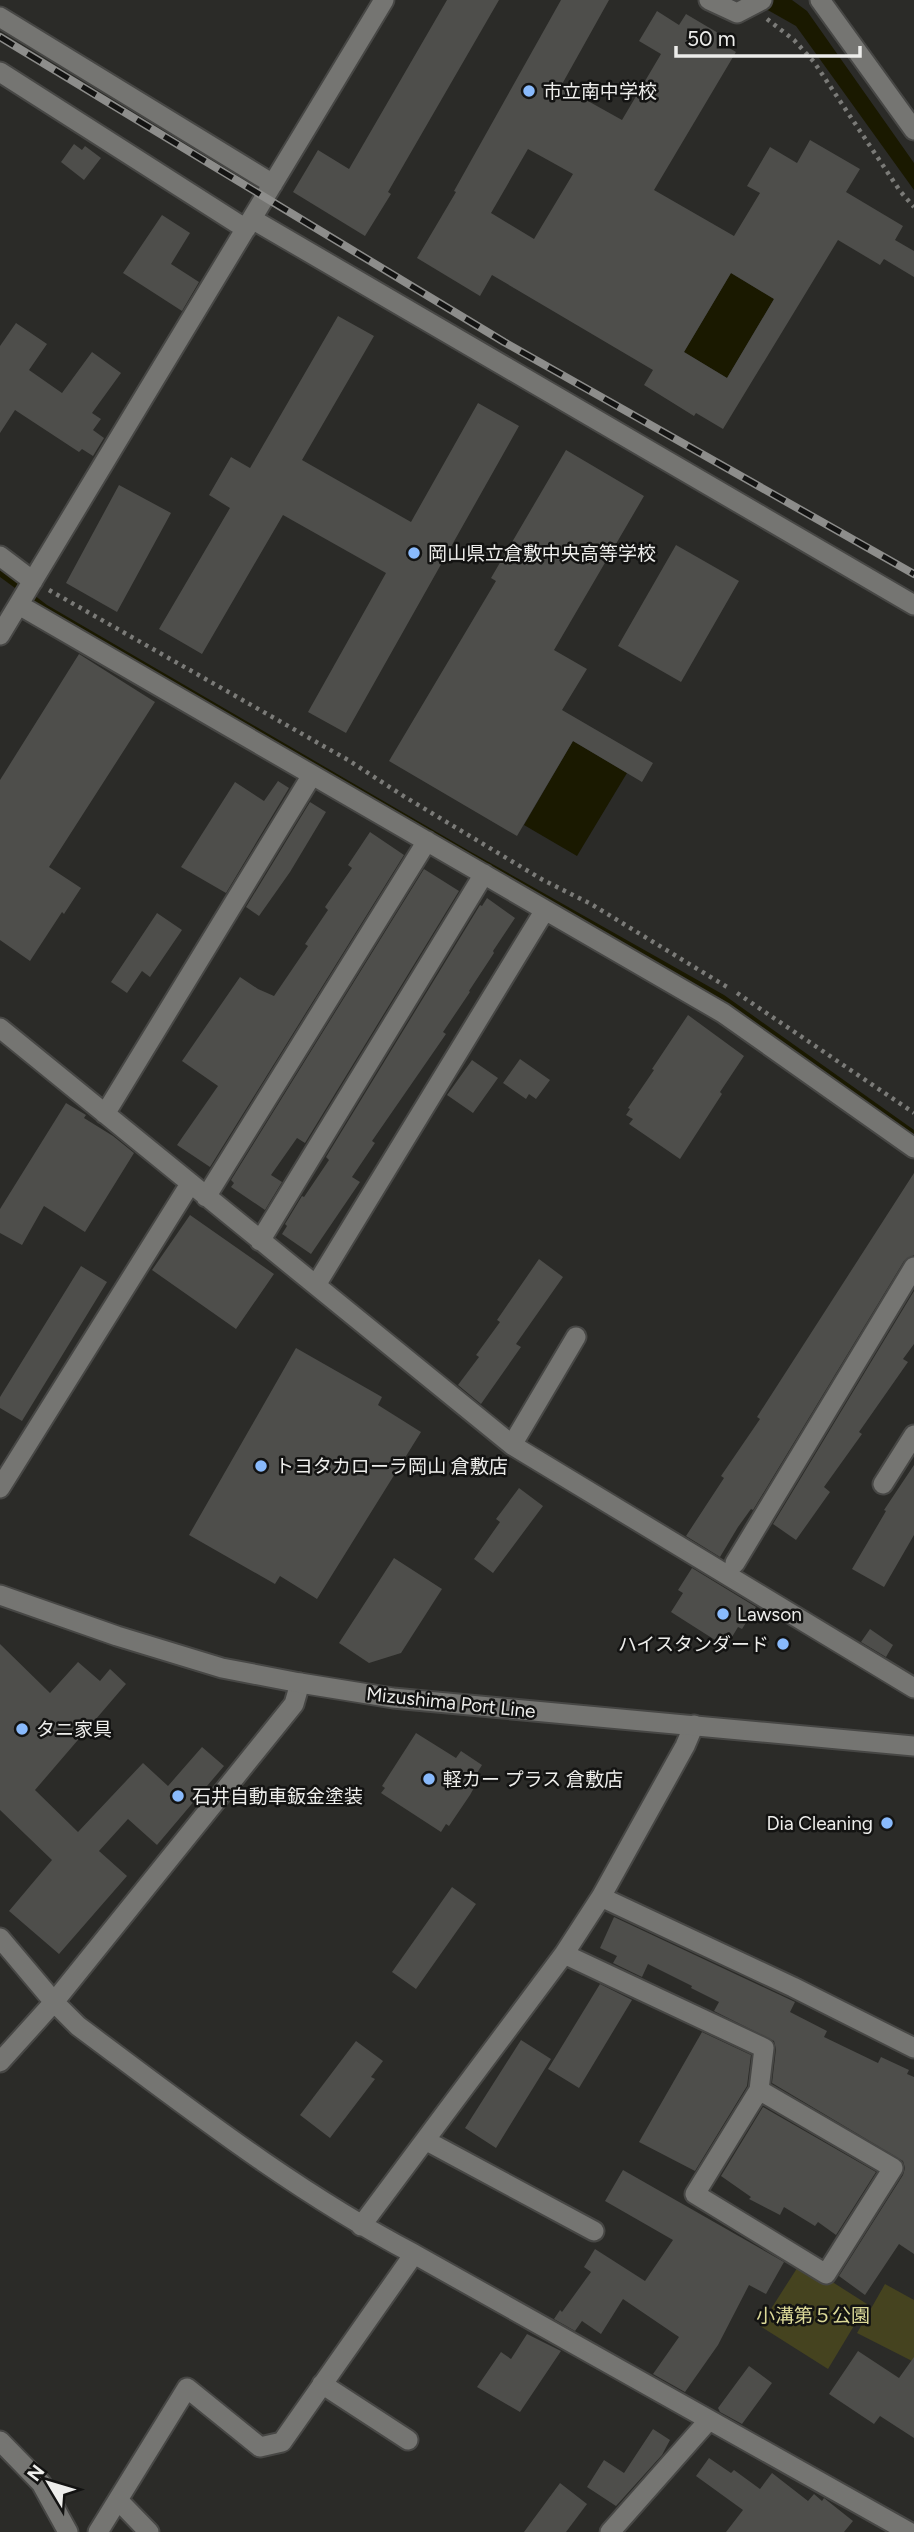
<svg xmlns="http://www.w3.org/2000/svg" width="914" height="2532" font-family="Figtree,'Noto Sans JP',sans-serif">
<style>
.green{fill:#45431f}
.water{fill:#1a1900}
.building{fill:#4e4e4b;fill-rule:evenodd}
.lines{fill:none;stroke-linecap:round;stroke-linejoin:round}
.minor-casing{stroke:#474745;stroke-width:23}
.secondary-casing{stroke:#474745;stroke-width:23}
.path{stroke:#7b7b78;stroke-width:4.5;stroke-dasharray:3.5 5;stroke-linecap:butt}
.minor{stroke:#757572;stroke-width:19}
.secondary{stroke:#757572;stroke-width:19}
.rail-casing{stroke:#8d8d8b;stroke-width:8}
.rail{stroke:#131312;stroke-width:5;stroke-dasharray:16;stroke-linecap:butt}
.poi-dot{fill:#89bafc;stroke:#131312;stroke-width:2.5}
.labels{text-anchor:middle;stroke-width:5;stroke-linejoin:round;paint-order:stroke}
.poi-label{font-size:19px;fill:#ededeb;stroke:#131312;text-anchor:start}
.street-label{font-size:19px;fill:#ededeb;stroke:#131312}
.park-label{font-size:19px;fill:#ddda98;stroke:#131312}
</style>
<rect width="100%" height="100%" fill="#2b2b28"/>
<!-- green -->
<path class="green" d="M 801,2262 L 867,2304 L 828,2369 L 760,2326 Z
M 885,2284 L 914,2300 L 914,2362 L 857,2333 Z"/>
<!-- water -->
<path class="water" d="M 750,0 L 792,0 L 807,11 L 914,163 L 914,190 L 796,26 Z
M 731,273 L 774,299 L 727,378 L 684,352 Z
M 0,569 L 47,605 L 471,852 L 724,995 L 914,1130 L 914,1138 L 45,610 L 0,577 Z
M 573,741 L 627,773 L 577,856 L 524,825 Z"/>
<!-- building -->
<path class="building" d="M 447,0 L 499,0 L 388,192 L 391,194 L 365,236 L 293,192 L 318,150 L 349,169 Z
M 561,0 L 609,0 L 561,86 L 622,120 L 661,54 L 639,41 L 657,11 L 679,25 L 686,14 L 730,40 L 726,46 L 736,52 L 654,190 L 734,236 L 760,193 L 747,186 L 770,147 L 797,163 L 810,140 L 860,169 L 846,192 L 903,226 L 895,240 L 914,251 L 914,277 L 884,259 L 880,265 L 838,240 L 723,429 L 696,413 L 694,416 L 644,385 L 653,370 L 492,275 L 480,296 L 417,258 L 456,192 L 454,191 ZM 528,149 L 573,174 L 534,239 L 491,213 ZM 731,273 L 774,299 L 727,378 L 684,352 Z
M 74,144 L 82,150 L 85,146 L 101,158 L 84,180 L 61,162 Z
M 162,215 L 190,233 L 171,264 L 199,282 L 182,311 L 123,273 Z
M 338,316 L 374,336 L 302,460 L 411,522 L 478,403 L 519,426 L 346,733 L 308,712 L 386,573 L 283,515 L 202,654 L 159,629 L 230,508 L 209,495 L 231,457 L 250,468 Z
M 16,323 L 47,344 L 29,370 L 62,393 L 92,352 L 121,373 L 92,413 L 101,419 L 93,430 L 104,438 L 93,456 L 82,449 L 79,452 L 15,410 L 0,433 L 0,346 Z
M 566,450 L 644,496 L 554,650 L 587,669 L 562,710 L 653,763 L 642,782 L 573,741 L 517,836 L 389,761 L 496,581 L 491,578 Z
M 119,485 L 171,513 L 117,612 L 66,583 Z
M 676,545 L 739,581 L 681,682 L 618,646 Z
M 79,654 L 155,702 L 49,867 L 81,888 L 64,914 L 62,912 L 30,961 L 0,940 L 0,780 Z
M 278,781 L 289,788 L 226,893 L 181,867 L 235,782 L 264,801 Z
M 310,802 L 326,812 L 290,872 L 259,916 L 246,907 Z
M 370,832 L 404,855 L 210,1167 L 177,1145 L 218,1086 L 182,1061 L 240,977 L 258,989 L 274,996 L 308,946 L 305,944 L 328,910 L 325,907 L 352,868 L 348,865 Z
M 424,869 L 459,891 L 305,1143 L 297,1138 L 271,1175 L 282,1182 L 265,1210 L 231,1187 L 234,1183 L 231,1180 Z
M 487,898 L 515,918 L 493,951 L 494,953 L 469,991 L 470,992 L 443,1032 L 446,1034 L 372,1141 L 375,1143 L 352,1177 L 360,1182 L 311,1254 L 282,1234 L 287,1226 L 285,1224 L 302,1196 L 304,1197 L 329,1160 L 326,1157 L 480,905 L 482,906 Z
M 157,913 L 182,930 L 150,977 L 142,971 L 127,993 L 111,982 Z
M 688,1015 L 744,1056 L 720,1092 L 722,1094 L 680,1159 L 629,1124 L 633,1119 L 626,1115 L 630,1109 L 628,1108 L 654,1070 L 652,1069 Z
M 520,1059 L 550,1080 L 536,1099 L 529,1094 L 526,1099 L 503,1083 Z
M 472,1060 L 498,1078 L 473,1113 L 447,1095 Z
M 66,1103 L 86,1115 L 84,1118 L 113,1136 L 134,1153 L 85,1232 L 44,1206 L 22,1245 L 0,1233 L 0,1209 Z
M 914,1173 L 914,1255 L 904,1261 L 753,1510 L 751,1509 L 738,1527 L 720,1557 L 686,1536 L 724,1478 L 721,1476 L 760,1419 L 757,1417 Z
M 190,1215 L 274,1274 L 236,1329 L 152,1270 Z
M 539,1259 L 563,1277 L 516,1344 L 521,1347 L 481,1404 L 458,1385 L 479,1357 L 476,1355 L 500,1322 L 497,1320 Z
M 81,1266 L 107,1282 L 22,1421 L 0,1408 L 0,1397 Z
M 914,1291 L 914,1344 L 903,1359 L 908,1362 L 859,1432 L 862,1434 L 824,1487 L 830,1492 L 796,1540 L 773,1524 Z
M 296,1348 L 382,1397 L 378,1405 L 421,1432 L 317,1599 L 280,1576 L 275,1584 L 189,1535 Z
M 914,1465 L 914,1535 L 884,1587 L 852,1569 L 886,1511 L 884,1510 Z
M 519,1488 L 543,1506 L 493,1573 L 474,1559 L 500,1522 L 496,1519 Z
M 394,1558 L 442,1589 L 401,1653 L 369,1663 L 339,1643 Z
M 692,1568 L 756,1607 L 742,1629 L 738,1627 L 726,1647 L 671,1612 L 683,1593 L 678,1590 Z
M 870,1629 L 893,1645 L 886,1657 L 861,1642 Z
M 0,1644 L 50,1693 L 78,1662 L 100,1681 L 110,1669 L 126,1684 L 35,1790 L 78,1832 L 143,1763 L 168,1786 L 202,1747 L 224,1766 L 157,1845 L 128,1819 L 99,1851 L 127,1876 L 59,1954 L 9,1911 L 52,1860 L 0,1810 Z
M 416,1733 L 456,1758 L 461,1751 L 482,1765 L 477,1773 L 481,1775 L 470,1795 L 449,1826 L 446,1824 L 441,1832 L 381,1793 L 385,1788 L 382,1786 Z
M 452,1887 L 476,1904 L 416,1989 L 392,1972 Z
M 614,1917 L 795,2002 L 790,2012 L 827,2031 L 824,2037 L 878,2063 L 881,2057 L 909,2070 L 907,2074 L 914,2077 L 914,2254 L 899,2244 L 865,2295 L 839,2276 L 903,2175 L 905,2168 L 903,2161 L 772,2083 L 776,2049 L 774,2041 L 714,2011 L 719,2002 L 691,1988 L 692,1986 L 648,1964 L 642,1977 L 613,1963 L 617,1956 L 600,1948 Z
M 600,1984 L 632,2000 L 579,2088 L 548,2069 Z
M 702,2032 L 751,2055 L 747,2086 L 695,2171 L 639,2142 Z
M 521,2040 L 551,2059 L 496,2148 L 465,2128 Z
M 356,2041 L 383,2061 L 371,2077 L 375,2079 L 330,2138 L 300,2115 Z
M 763,2107 L 876,2172 L 836,2235 L 818,2222 L 815,2226 L 784,2207 L 780,2215 L 749,2199 L 751,2197 L 721,2176 Z
M 623,2170 L 784,2262 L 766,2294 L 749,2285 L 718,2345 L 685,2392 L 653,2374 L 679,2337 L 623,2299 L 601,2334 L 582,2321 L 575,2331 L 554,2319 L 560,2310 L 562,2312 L 591,2272 L 584,2267 L 595,2249 L 645,2281 L 673,2240 L 605,2201 Z
M 527,2334 L 561,2351 L 520,2412 L 477,2387 L 501,2352 L 511,2359 Z
M 858,2351 L 899,2378 L 914,2357 L 914,2438 L 880,2416 L 874,2424 L 829,2394 Z
M 749,2366 L 772,2383 L 742,2424 L 720,2412 L 718,2408 Z
M 653,2429 L 670,2440 L 662,2455 L 616,2506 L 587,2487 L 604,2460 L 624,2473 Z
M 709,2458 L 731,2473 L 734,2470 L 760,2489 L 772,2473 L 808,2501 L 814,2494 L 822,2501 L 824,2498 L 853,2521 L 844,2532 L 726,2532 L 743,2510 L 696,2476 Z
M 560,2483 L 587,2504 L 566,2532 L 524,2532 Z"/>
<g class="lines">
<!-- minor casing -->
<g class="minor-casing">
<path id="minor" d="M 709,0 L 737,13 L 762,0
M 820,0 L 914,130
M 0,17 L 273,184
M 0,72 L 246,229
M 252,219 L 914,605
M 0,556 L 33,581
M 19,605 L 723,1013 L 914,1148
M 0,635 L 384,0
M 0,1028 L 512,1445 L 914,1688
M 105,1114 L 312,775
M 206,1197 L 427,841
M 260,1241 L 484,874
M 316,1285 L 545,910
M 512,1445 L 576,1337
M 883,1484 L 914,1435
M 0,1488 L 190,1184
M 735,1563 L 914,1267
M 601,1897 L 793,1987 L 914,2048
M 0,1938 L 54,2002 L 78,2026 C 187,2107 294,2191 414,2254 L 909,2532
M 564,1954 L 764,2048 L 759,2090 L 695,2194 L 826,2274 L 893,2168 L 759,2090
M 0,2062 L 54,2002 L 294,1704 L 300,1683
M 425,2140 L 594,2231
M 361,2226 L 564,1954 L 601,1897 L 685,1746 L 694,1725
M 322,2384 L 408,2440
M 0,2441 L 41,2483 L 68,2532
M 118,2500 L 149,2532
M 98,2532 L 187,2388 L 260,2447 L 282,2442 L 414,2254
M 610,2532 L 709,2420"/>
</g>
<!-- secondary casing -->
<g class="secondary-casing">
<path id="secondary" d="M 0,1595 L 117,1636 L 222,1668 L 300,1683 L 393,1698 L 914,1746"/>
</g>
<!-- path -->
<path class="path" d="M 767,19 L 794,40 L 814,62 L 900,191 L 914,207
M 49,590 L 348,760 L 405,797 L 543,880 L 591,904 L 727,987
M 737,993 L 914,1113"/>
<!-- minor -->
<use href="#minor" class="minor"/>
<!-- secondary -->
<use href="#secondary" class="secondary"/>
<!-- rail casing -->
<g class="rail-casing">
<path id="rail" d="M 0,37 L 504,342 L 914,574"/>
</g>
<!-- rail -->
<use href="#rail" class="rail"/>
</g>
<!-- markers -->
<g class="poi-dot">
<circle cx="529" cy="91" r="7"/>
<circle cx="414" cy="553" r="7"/>
<circle cx="261" cy="1466" r="7"/>
<circle cx="723" cy="1614" r="7"/>
<circle cx="783" cy="1644" r="7"/>
<circle cx="22" cy="1729" r="7"/>
<circle cx="429" cy="1779" r="7"/>
<circle cx="178" cy="1796" r="7"/>
<circle cx="887" cy="1823" r="7"/>
</g>
<g class="labels">
<!-- poi labels -->
<g class="poi-label">
<text x="543" y="98">市立南中学校</text>
<text x="428" y="560">岡山県立倉敷中央高等学校</text>
<text x="275" y="1473">トヨタカローラ岡山 倉敷店</text>
<text x="737" y="1621">Lawson</text>
<text x="769" y="1651" text-anchor="end">ハイスタンダード</text>
<text x="36" y="1736">タニ家具</text>
<text x="443" y="1786">軽カー プラス 倉敷店</text>
<text x="192" y="1803">石井自動車鈑金塗装</text>
<text x="873" y="1830" text-anchor="end">Dia Cleaning</text>
</g>
<!-- street labels -->
<g class="street-label">
<text transform="translate(451 1702) rotate(6)" y="7">Mizushima Port Line</text>
</g>
<!-- park labels -->
<g class="park-label">
<text x="813" y="2322">小溝第５公園</text>
</g>
</g>
<!-- north arrow -->
<g transform="translate(49 2483) rotate(308)" stroke="#131312" stroke-width="5" paint-order="stroke">
<path d="M0-5L12 26L0 18L-12 26Z" fill="#ededeb"/>
<text y="-10" font-size="19" font-weight="bold" text-anchor="middle" fill="#ededeb">N</text>
</g>
<!-- scale -->
<path d="M676 46v10h184v-10" fill="none" stroke="#ededeb" stroke-width="3.5"/>
<text x="687" y="46" font-size="21" fill="#ededeb" stroke="#131312" stroke-width="5" paint-order="stroke">50 m</text>
</svg>
